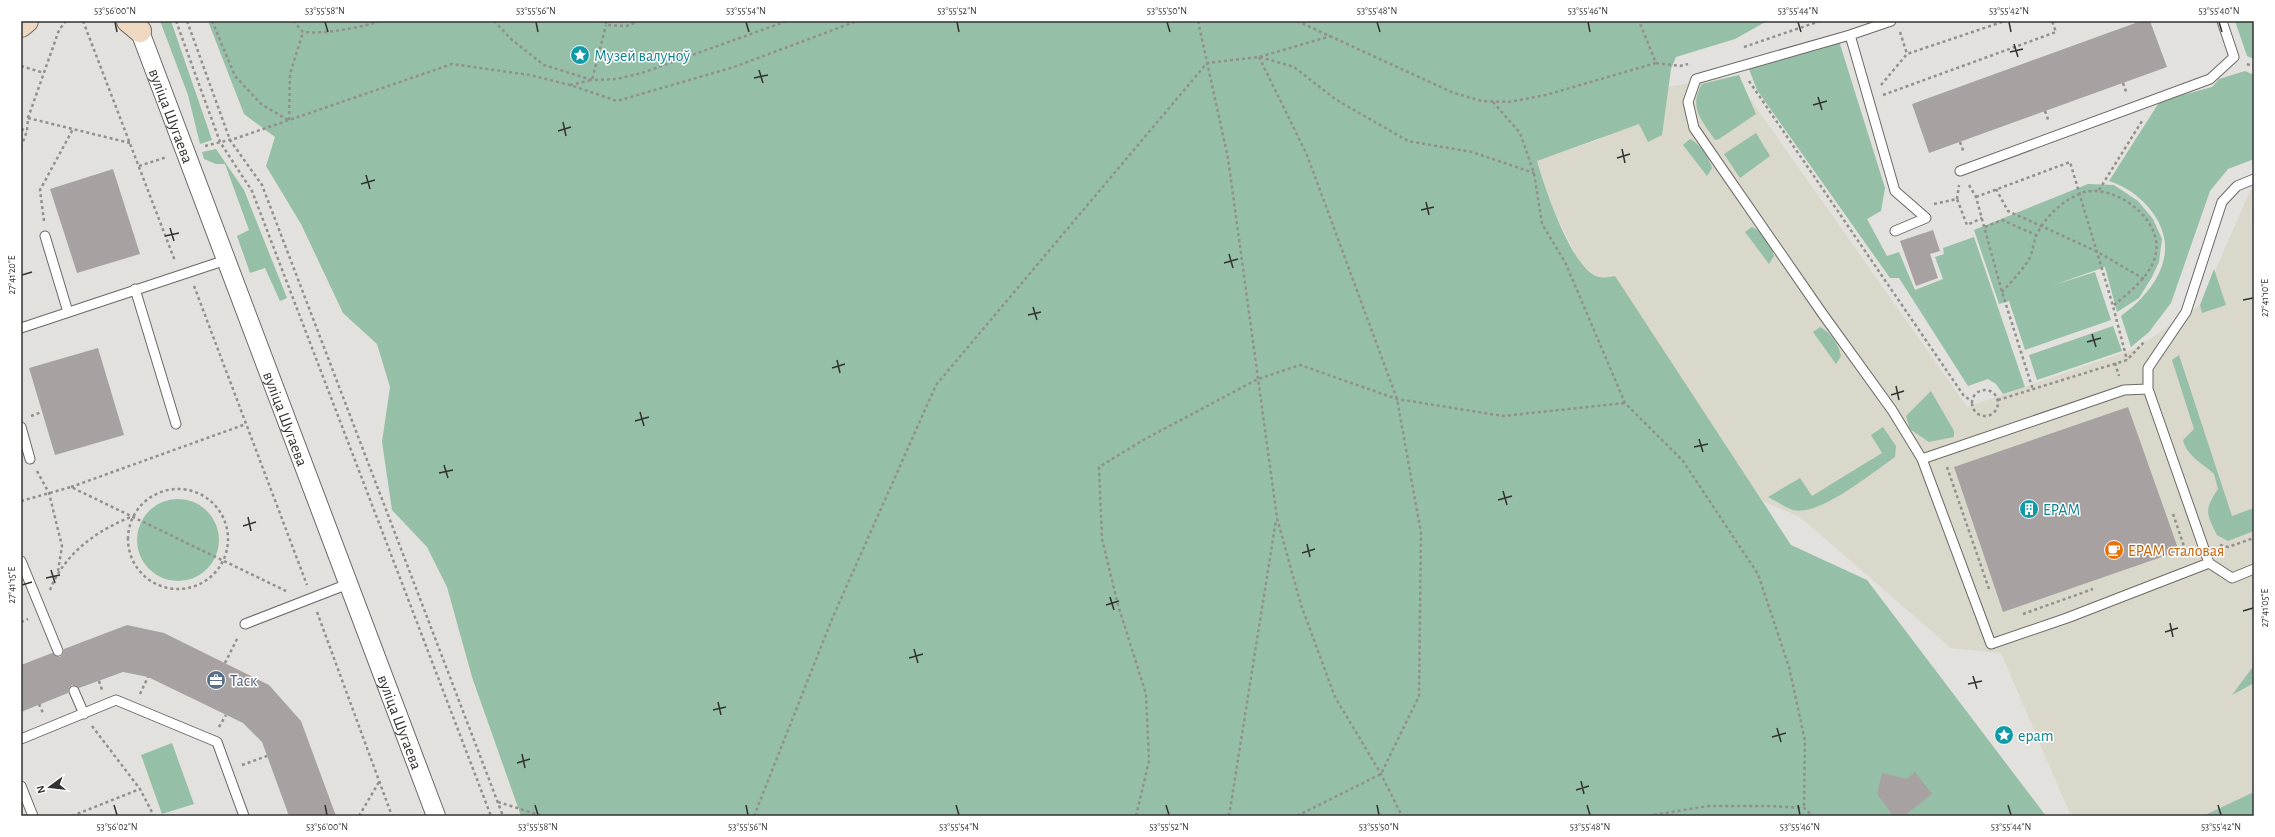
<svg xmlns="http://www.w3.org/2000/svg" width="2275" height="837" font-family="'Alegreya Sans',sans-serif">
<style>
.built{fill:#dad7cb}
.green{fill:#95bfa7}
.building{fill:#a7a2a1}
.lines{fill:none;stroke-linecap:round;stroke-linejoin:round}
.lane-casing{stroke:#6b6966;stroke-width:11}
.street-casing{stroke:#6b6966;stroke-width:20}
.secondary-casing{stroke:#6b6966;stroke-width:24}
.path{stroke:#91908d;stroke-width:2.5;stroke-dasharray:3 3;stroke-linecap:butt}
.lane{stroke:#fff;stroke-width:9}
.street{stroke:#fff;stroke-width:18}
.secondary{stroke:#eed8bf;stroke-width:22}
.ticks{fill:none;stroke:#323230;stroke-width:1.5}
.labels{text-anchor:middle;stroke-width:3;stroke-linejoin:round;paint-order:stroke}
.culture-label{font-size:16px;fill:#0d838f;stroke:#fff;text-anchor:start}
.street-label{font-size:16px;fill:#323230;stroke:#fff}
.food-label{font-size:16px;fill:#c56008;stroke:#fff;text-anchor:start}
.service-label{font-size:16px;fill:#4e5e75;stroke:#fff;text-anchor:start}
.neatline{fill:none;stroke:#323230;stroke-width:1.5}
.ticks-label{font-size:10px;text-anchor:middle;fill:#323230}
</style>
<rect width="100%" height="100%" fill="#e3e1dd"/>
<!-- built -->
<path class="built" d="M 1734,76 L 1967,407 L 2137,348 L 2200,305 L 2250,191 L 2254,189 L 2254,816 L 2071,816 L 2001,653 L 1951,648 L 1800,517 L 1762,501 L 1615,277 L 1599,277 L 1582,266 L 1551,206 L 1536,161 L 1598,140 L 1661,88 Z"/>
<!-- green -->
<path class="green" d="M 160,21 L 171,21 L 212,140 L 200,144 L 188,95 Z
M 208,21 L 1767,21 L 1735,39 L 1676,57 L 1671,69 L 1662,135 L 1648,142 L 1639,124 L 1537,161 C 1544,186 1572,271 1599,277 C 1604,278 1610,277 1615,276 L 1791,545 L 1867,580 L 2046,816 L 521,816 L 472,677 L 447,587 L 427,547 L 392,510 L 382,442 L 390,387 L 377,344 L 343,313 L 301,224 L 266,166 L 275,137 L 244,114 Z
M 2235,21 L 2254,21 L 2254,59 L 2247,56 Z
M 1839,41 L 1885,188 L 1881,211 L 1867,219 L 1887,256 L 1899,252 L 1915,290 L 1943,279 L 1935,257 L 1944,254 L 1943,248 L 1974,237 L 2025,387 L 2003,394 L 1996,384 L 1988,379 L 1968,386 L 1899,278 L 1890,278 L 1757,90 L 1749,69 Z
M 2245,71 L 2254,75 L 2254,159 L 2228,169 L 2210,191 L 2171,303 L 2149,332 L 2131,347 L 2121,316 C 2158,289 2183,248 2149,208 C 2137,194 2126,187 2109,181 L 2160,101 L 2212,87 L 2219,79 Z
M 1739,75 L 1756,114 L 1719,139 L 1715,140 C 1702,121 1688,107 1702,84 Z
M 1756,133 L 1770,156 L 1740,178 L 1724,154 Z
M 1690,139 C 1700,144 1709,158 1712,168 L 1707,176 L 1683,145 Z
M 216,149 L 244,190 L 287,298 L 280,301 L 265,268 L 250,273 L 237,236 L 249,230 L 225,164 L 216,164 L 204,159 L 202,152 Z
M 2088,184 L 2114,185 L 2138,201 L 2153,219 L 2162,239 L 2159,262 L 2152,277 L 2139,298 L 2117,312 L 2105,267 L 2051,286 L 2095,272 L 2111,320 L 2025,350 L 2009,301 L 1999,304 L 1974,230 Z
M 1752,227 C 1763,231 1771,245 1774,256 L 1769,264 L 1745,232 Z
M 2214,269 L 2226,305 L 2202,313 L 2200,305 Z
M 2113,326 L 2122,351 L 2037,380 L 2029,355 Z
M 1820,327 C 1830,332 1839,345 1841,356 L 1836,364 L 1813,332 Z
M 2179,355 L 2232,516 L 2254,508 L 2254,531 L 2228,541 L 2217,535 C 2206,513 2204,510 2218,489 L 2214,474 C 2203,463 2187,457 2183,440 L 2194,429 L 2172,360 Z
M 1931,391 L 1954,431 L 1954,437 L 1929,442 L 1910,429 L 1906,416 Z
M 1883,427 L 1896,446 L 1895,457 C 1873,472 1819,517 1793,510 C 1785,507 1776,501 1768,497 L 1800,478 L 1812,496 L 1882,453 L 1871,435 Z
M137 540a41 41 0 1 1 82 0a41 41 0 1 1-82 0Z
M 2254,664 L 2254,683 L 2232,695 L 2252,668 Z
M 172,743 L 194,804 L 162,814 L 141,755 Z
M 2254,792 L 2254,816 L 2203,816 Z"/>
<!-- building -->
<path class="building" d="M 2141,21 L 2150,21 L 2167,67 L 1929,153 L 1912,104 Z
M 113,169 L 140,254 L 77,273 L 50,189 Z
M 1933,230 L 1940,251 L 1930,254 L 1938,278 L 1916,286 L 1900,241 Z
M 98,348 L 124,435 L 55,455 L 29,368 Z
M 2128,407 L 2179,551 L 2003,612 L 1954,467 Z
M 127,625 L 164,633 L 269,685 L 301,721 L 336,816 L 289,816 L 262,742 L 243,723 L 148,677 L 123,672 L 79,688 L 72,685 L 69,688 L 68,693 L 21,712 L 21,665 L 52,653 L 60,657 L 63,654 L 64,649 Z
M 1915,772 L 1932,794 L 1904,816 L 1893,816 L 1877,794 L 1882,773 L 1907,779 Z"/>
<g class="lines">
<!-- lane casing -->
<g class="lane-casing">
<path id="lane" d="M 1891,21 L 1850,35 L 1895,191 L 1926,218 L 1895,231
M 1850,35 L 1696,79 L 1688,102 L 1694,128 L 1822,313 L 1892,410 L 1922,459 L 1991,644 L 2067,618 L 2209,563
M 1960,171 L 2210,79 L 2234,57 L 2222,21
M 2254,179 L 2237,186 L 2222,202 L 2186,312 L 2148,368 L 2148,389 L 2209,563 L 2232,578 L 2254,569
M 45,236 L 68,312
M 135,289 L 176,424
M 21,328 L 226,260
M 21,427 L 30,459
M 1922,459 L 2124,390 L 2148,389
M 21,561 L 58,651
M 245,624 L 348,584
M 74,691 L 84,714
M 21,739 L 116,700 L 217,742 L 244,816
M 21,786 L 33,816"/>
</g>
<!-- street casing -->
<g class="street-casing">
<g id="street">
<path id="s1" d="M 136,21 L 436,816"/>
</g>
</g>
<!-- secondary casing -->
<g class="secondary-casing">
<path id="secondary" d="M 128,21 L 140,31
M 21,26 L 27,21"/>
</g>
<!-- path -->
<path class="path" d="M 83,21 L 175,261
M 176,21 L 220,142 L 252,191 L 491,816
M 187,21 L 230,140 L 262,185 L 503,816
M 212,21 L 235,76 L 261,104 L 288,120
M 293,21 L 303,32 C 330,34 356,28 382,21
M 494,21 L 512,40 L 544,65 L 592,80 L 617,79 L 642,73 L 787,21
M 606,21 L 606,25 L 627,26 L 639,21
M 1198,21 L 1228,158 L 1277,518 L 1301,605 L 1335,697 L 1381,774 L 1402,816
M 1297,21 L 1454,93 L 1482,101 L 1509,102 L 1546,95 L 1656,63 L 1639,21
M 1900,32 L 1907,54
M 1744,47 L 1820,21
M 1259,57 L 1307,155 L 1397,399 L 1421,533 L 1419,696 L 1381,774 L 1297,816
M 1260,57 L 1294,67 L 1335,99 L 1408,141 L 1472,152 L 1534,173
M 1656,63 L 1680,66 L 1688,64
M 2247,64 L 2254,67
M 21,66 L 44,73
M 1749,81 L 1964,396 L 1972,401
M 2123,83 L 2127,94
M 570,85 L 592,80 L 606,25
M 1881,85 L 1907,54 L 2005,21
M 1883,95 L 2056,32 L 2052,21
M 1493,102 L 1520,133 L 1534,173 L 1542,224 L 1565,262 L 1625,403 L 1683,461 L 1758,574 L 1789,667 L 1805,741 L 1804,808
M 2045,111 L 2049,122
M 28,118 L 130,143
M 289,120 L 290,74 L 303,32
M 21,129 L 27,131
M 1960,142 L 1964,153
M 205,146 L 237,138 L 452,64 L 530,75 L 570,85 L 617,101 L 734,67 L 857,21
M 21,147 L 27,131 L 28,118 L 59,30 L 66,21
M 139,166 L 167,157
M 1969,185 L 1976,197 L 2002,292 L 2033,390
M 1996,189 L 2008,211 L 2096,251 L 2144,279
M 2099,190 L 2142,121
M 1976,197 L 2070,162 L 2113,306 L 2127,360
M 1957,199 L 1959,185
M 1934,204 L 1957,199 L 1967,225 L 1982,218
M 44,221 L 40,190 L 73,129
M 1985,227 L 2002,220 L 2036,235
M 194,286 L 307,585
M 2002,292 C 2011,282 2022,271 2029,259 C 2033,252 2033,243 2036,236 C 2045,217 2060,203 2079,194 C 2110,180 2162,217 2156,252 C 2153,275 2129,292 2113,306
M 2115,363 L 2119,376
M1972 403a13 13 0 1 1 26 0a13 13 0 1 1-26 0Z
M 1998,400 L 2127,360 L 2145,341
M 31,416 L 42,412
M 1947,467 L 1989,589
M 37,471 L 49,493 L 62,546 L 58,571
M 71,487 L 246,424
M128 539a50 50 0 1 1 100 0a50 50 0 1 1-100 0Z
M 21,501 L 71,487 L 286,591
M 2173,514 L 2187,555
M 2220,545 L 2228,547 L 2254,538
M 50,590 C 64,554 97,530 131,517
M 317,612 L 392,816
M 2023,614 L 2093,589
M 21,622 L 28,619
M 225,663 L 238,637
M 99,681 L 102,690
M 140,694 L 148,677
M 39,704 L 43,713
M 92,726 L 140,789
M 219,727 L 226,715
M 242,765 L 267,756
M 498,802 L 543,816
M 72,816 L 140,789 L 154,816
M 359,816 L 379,782
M 754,816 L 832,619 L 936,385 L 1207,63 L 1259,57 L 1331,36
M 1136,816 L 1149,761 L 1146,694 L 1118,605 L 1102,539 L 1099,467 L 1145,439 L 1258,379 L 1300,365 L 1397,399 L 1503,416 L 1625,403
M 1229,816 L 1276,520
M 1648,816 L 1708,806 L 1770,806 L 1804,808 L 1813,816"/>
<!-- lane -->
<use href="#lane" class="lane"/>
<!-- street -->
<use href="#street" class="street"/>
<!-- secondary -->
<use href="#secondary" class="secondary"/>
</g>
<!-- ticks -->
<path class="ticks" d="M 115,22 L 117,32M 325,22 L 328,32M 536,22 L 538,32M 746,22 L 749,32M 957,22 L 959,32M 1167,22 L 1170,32M 1377,22 L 1380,32M 1588,22 L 1590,32M 1798,22 L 1801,32M 2009,22 L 2011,32M 2219,22 L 2222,32M 2014,44 L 2018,57M 2010,52 L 2023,49M 759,70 L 763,83M 754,78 L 768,75M 1818,97 L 1822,110M 1813,105 L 1827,101M 563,122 L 566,136M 558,131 L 571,127M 1622,149 L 1625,163M 1617,158 L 1630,154M 366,175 L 370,189M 361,184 L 375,180M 1426,202 L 1429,215M 1421,210 L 1434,207M 170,228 L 174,241M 165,236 L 179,233M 1229,254 L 1233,268M 1224,263 L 1238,259M 22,275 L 32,272M 2243,300 L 2253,298M 1033,307 L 1037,320M 1028,315 L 1041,312M 2092,334 L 2096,347M 2087,342 L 2101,338M 837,360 L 840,373M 832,368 L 845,364M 1896,386 L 1899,400M 1891,395 L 1904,391M 640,412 L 644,426M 635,421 L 649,417M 1699,439 L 1703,452M 1694,447 L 1708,444M 444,465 L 448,478M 439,473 L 453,470M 1503,491 L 1507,505M 1498,500 L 1512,496M 248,517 L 251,531M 243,526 L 256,522M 1307,544 L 1310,557M 1302,553 L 1315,549M 51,570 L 55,583M 46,578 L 60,575M 22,585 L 32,582M 1110,597 L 1114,610M 1106,605 L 1119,601M 2243,611 L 2253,608M 2170,623 L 2173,637M 2165,632 L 2178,628M 914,649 L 918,663M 909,658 L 923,654M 1973,676 L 1977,689M 1968,684 L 1982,681M 718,702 L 721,715M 713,710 L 726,707M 1777,728 L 1781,742M 1772,737 L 1786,733M 522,754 L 525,768M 517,763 L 530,759M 1581,781 L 1584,794M 1576,790 L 1589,786M 114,805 L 117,815M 325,805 L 327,815M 535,805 L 538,815M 746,805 L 748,815M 956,805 L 959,815M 1166,805 L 1169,815M 1377,805 L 1379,815M 1587,805 L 1590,815M 1798,805 L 1800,815M 2008,805 L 2011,815M 2218,805 L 2221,815"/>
<!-- icons -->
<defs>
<g id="sight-disc" transform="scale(1)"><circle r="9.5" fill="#0f9aa8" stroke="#fff"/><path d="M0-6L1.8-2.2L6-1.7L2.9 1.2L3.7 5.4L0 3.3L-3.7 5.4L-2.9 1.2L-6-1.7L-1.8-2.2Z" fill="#fff"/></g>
<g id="building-disc" transform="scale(1)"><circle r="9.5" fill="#0f9aa8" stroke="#fff"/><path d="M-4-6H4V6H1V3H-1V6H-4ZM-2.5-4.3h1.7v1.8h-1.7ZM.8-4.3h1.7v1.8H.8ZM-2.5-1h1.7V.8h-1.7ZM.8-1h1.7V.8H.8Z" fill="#fff"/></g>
<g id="cafe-disc" transform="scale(1)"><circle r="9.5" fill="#e8710a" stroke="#fff"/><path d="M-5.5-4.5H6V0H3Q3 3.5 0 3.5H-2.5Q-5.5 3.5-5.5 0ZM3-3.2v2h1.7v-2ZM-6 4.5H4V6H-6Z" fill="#fff"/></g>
<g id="office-disc" transform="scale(1)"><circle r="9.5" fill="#5c6f8a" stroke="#fff"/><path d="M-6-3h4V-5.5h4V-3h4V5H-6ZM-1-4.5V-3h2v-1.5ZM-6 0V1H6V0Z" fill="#fff"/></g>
</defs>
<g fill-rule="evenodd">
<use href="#sight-disc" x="580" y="55"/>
<use href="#building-disc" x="2029" y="509"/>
<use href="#cafe-disc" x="2114" y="550"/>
<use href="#office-disc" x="216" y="680"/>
<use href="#sight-disc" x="2004" y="735"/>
</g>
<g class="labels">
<!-- culture labels -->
<g class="culture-label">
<text x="594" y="61">Музей валуноў</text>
<text x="2043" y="515">EPAM</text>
<text x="2018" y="741">epam</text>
</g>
<!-- street labels -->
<g class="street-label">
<text dy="6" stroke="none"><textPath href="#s1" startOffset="101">вуліца Шугаева</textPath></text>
<text dy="6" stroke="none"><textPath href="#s1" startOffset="425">вуліца Шугаева</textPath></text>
<text dy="6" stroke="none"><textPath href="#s1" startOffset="749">вуліца Шугаева</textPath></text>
</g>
<!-- food labels -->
<g class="food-label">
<text x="2128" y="556">EPAM сталовая</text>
</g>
<!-- service labels -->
<g class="service-label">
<text x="230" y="686">Таск</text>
</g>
</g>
<!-- border -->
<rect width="2275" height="837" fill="none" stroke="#ffffff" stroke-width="44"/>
<!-- north arrow -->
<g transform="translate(50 787) rotate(255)" stroke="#ffffff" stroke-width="3" paint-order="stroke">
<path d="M0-3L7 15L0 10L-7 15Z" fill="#323230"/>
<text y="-6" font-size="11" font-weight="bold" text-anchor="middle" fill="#323230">N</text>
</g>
<rect x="22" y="22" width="2231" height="793" class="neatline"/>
<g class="ticks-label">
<text x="115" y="14">53°56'00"N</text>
<text x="325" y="14">53°55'58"N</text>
<text x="536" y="14">53°55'56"N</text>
<text x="746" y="14">53°55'54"N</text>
<text x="957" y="14">53°55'52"N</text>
<text x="1167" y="14">53°55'50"N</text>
<text x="1377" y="14">53°55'48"N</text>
<text x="1588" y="14">53°55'46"N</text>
<text x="1798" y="14">53°55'44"N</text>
<text x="2009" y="14">53°55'42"N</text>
<text x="2219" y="14">53°55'40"N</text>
<text transform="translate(11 275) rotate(-90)" y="4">27°41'20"E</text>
<text transform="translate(2264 298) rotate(-90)" y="4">27°41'10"E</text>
<text transform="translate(11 585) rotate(-90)" y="4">27°41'15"E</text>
<text transform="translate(2264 608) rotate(-90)" y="4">27°41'05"E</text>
<text x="117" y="830">53°56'02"N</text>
<text x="327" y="830">53°56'00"N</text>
<text x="538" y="830">53°55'58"N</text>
<text x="748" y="830">53°55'56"N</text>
<text x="959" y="830">53°55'54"N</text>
<text x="1169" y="830">53°55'52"N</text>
<text x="1379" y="830">53°55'50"N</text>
<text x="1590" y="830">53°55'48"N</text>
<text x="1800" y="830">53°55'46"N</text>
<text x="2011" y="830">53°55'44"N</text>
<text x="2221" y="830">53°55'42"N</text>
</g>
</svg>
